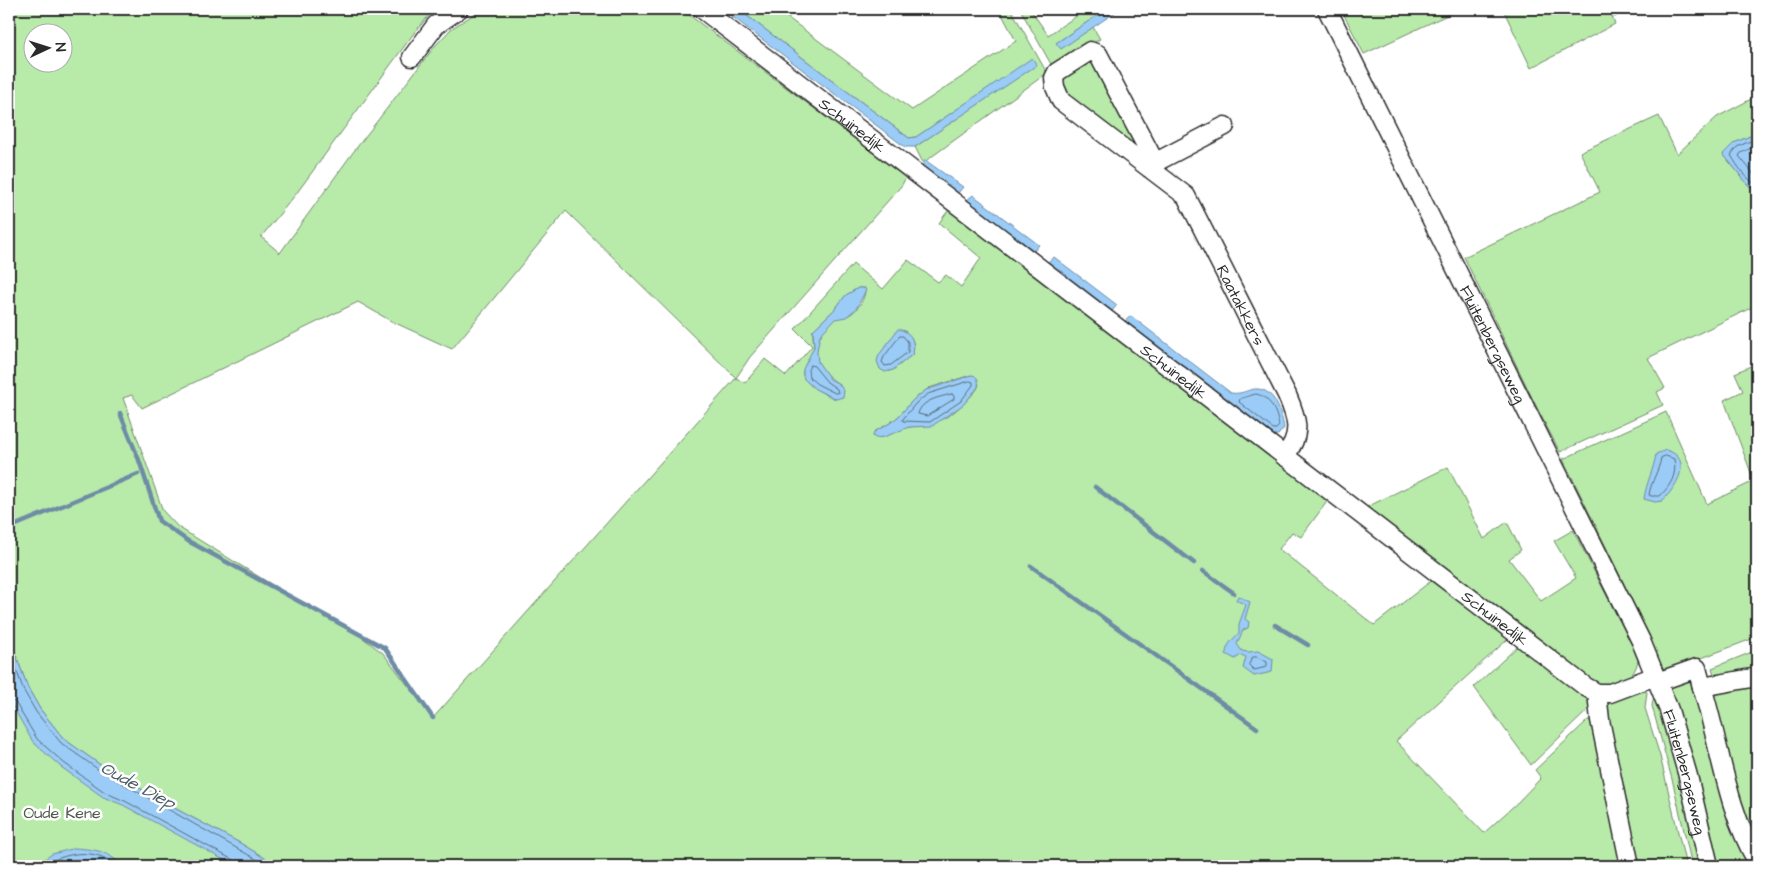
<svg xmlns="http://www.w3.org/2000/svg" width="1766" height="875" font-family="'Architects Daughter',sans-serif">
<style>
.green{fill:#b8eaaa;stroke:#728a6a;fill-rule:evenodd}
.water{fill:#9bccf7;stroke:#6e8ca5}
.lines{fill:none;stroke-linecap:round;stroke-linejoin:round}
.shore{stroke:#586b7d;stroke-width:1}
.stream{stroke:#6e8ca5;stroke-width:4.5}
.minor-casing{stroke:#2b2b2b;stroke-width:21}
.minor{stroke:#fff;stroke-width:18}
.labels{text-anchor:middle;stroke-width:5;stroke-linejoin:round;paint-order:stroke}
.street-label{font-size:16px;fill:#2b2b2b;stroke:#fff}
.park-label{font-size:16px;fill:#4e5b4b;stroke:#fff}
.water-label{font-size:18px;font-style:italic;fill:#4d5b68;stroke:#fff}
</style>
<rect width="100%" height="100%" fill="#fff"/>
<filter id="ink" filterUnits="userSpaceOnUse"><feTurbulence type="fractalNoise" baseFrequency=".02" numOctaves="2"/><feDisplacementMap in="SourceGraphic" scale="10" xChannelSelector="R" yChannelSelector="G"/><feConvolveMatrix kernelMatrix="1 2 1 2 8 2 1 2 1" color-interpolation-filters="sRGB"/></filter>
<g filter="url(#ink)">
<!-- green -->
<path class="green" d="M 9,9 L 437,9 L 432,12 L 414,33 L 296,194 L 261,237 L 280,253 L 351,155 L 435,46 L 451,29 L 482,9 L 681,9 L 906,177 L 902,185 L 750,357 L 736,378 L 745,383 L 765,359 L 786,376 L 812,346 L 795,329 L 853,264 L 883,289 L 908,260 L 938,282 L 946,275 L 961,287 L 981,258 L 939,223 L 947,212 L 955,210 L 1040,279 L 1329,499 L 1301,537 L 1292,532 L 1279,549 L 1374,625 L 1431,581 L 1508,639 L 1396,741 L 1484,833 L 1518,802 L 1541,778 L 1535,770 L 1588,720 L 1596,720 L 1627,866 L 278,866 L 240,843 L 163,802 L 102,766 L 64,739 L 40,709 L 28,688 L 9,636 ZM 32,32 L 62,32 L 62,62 L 32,62 ZM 566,211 L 736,378 L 433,718 L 383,653 L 359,635 L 279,589 L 178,527 L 163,511 L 123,398 L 132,395 L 142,408 L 358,302 L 391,321 L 452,349 ZM 858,288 L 865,288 C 866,298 857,312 847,316 C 843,317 839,317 835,318 C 823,325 812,349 818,362 C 822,372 831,379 839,384 L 836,399 C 826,395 800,383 803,371 C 805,363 811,357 813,350 C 815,344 812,337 813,330 L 835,309 L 846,295 ZM 904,330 C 913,338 915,343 913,354 L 893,370 L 889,371 ZM 971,375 L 979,384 C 977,392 971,396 965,402 C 960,406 956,411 950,415 C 931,427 897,428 874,432 L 890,423 L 899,416 L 913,400 L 929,388 Z
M 738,9 L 776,9 L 912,110 L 1016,41 L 999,9 L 1011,9 L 1047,73 L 923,163 L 915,147 L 1036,65 L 1032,59 L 916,137 L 909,138 Z
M 1020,9 L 1030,9 L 1048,35 L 1087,9 L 1107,9 L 1056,43 L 1061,48 L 1093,27 L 1100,39 L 1058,66 L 1052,66 Z
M 1341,9 L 1460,9 L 1364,54 Z
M 1503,9 L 1627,9 L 1612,16 L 1615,24 L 1531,68 Z
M 1091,59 L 1098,64 L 1142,153 L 1061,91 L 1063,73 Z
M 1757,96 L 1757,133 L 1734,143 L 1723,154 L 1749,186 L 1757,190 L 1757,305 L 1648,358 L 1665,388 L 1657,392 L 1663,405 L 1560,452 L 1539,412 L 1464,257 L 1600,192 L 1580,152 L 1659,116 L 1677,154 L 1717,117 Z
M 1757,363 L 1757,637 L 1670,670 L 1665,669 L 1658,664 L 1646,638 L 1649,635 L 1563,459 L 1666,412 L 1707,504 L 1754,481 L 1724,400 L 1743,391 L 1735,373 Z
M 1297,454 L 1367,507 L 1448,467 L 1484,539 L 1507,522 L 1521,550 L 1509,559 L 1541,601 L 1576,578 L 1554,541 L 1573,530 L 1631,643 L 1638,660 C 1635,681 1615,685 1598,687 L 1295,459 Z
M 1518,646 L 1591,698 L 1590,708 L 1531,765 L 1474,687 Z
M 1757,650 L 1757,673 L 1716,681 L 1712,668 Z
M 9,667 L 40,729 L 255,866 L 9,866 Z
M 1687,680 L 1693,681 L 1755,866 L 1718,866 L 1670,690 L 1672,686 Z
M 1751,685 L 1757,688 L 1757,854 L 1751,842 L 1711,694 Z
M 1638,690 L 1647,692 L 1645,708 L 1660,756 L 1686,866 L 1633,866 L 1606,704 L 1609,700 Z
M 1655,696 L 1677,760 L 1692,830 L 1702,866 L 1692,866 L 1673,783 L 1652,706 L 1653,700 Z"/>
<!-- water -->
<path class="water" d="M 722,9 L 738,9 L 909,138 L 916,137 L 1032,58 L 1037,65 L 915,147 L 905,147 Z
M 1107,9 L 1120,9 L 1061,49 L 1056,43 Z
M 1757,133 L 1757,190 L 1749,186 L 1723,154 L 1734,143 Z
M 925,160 L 963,187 L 958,193 L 922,166 Z
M 973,195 L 1039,245 L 1034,251 L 967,200 Z
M 1054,257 L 1117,305 L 1112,311 L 1048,262 Z
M 858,288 L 864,288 L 866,290 L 856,309 L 846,317 L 835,319 L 820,335 L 817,351 L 818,362 L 830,379 L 839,384 L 844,391 L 843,397 L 836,399 L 815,389 L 804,379 L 803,376 L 803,369 L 814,347 L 813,330 L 835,309 L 846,295 Z
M 1131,316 L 1231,393 C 1243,395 1249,388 1258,389 C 1275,390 1282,414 1284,428 L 1278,435 L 1274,435 L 1125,321 Z
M 898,329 C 912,332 915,342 913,354 L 893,370 L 885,372 L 880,369 L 877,361 L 879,355 Z
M 972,375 C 978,376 979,381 978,387 L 964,404 L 932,426 L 909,427 L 884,437 L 875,438 L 873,436 L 874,432 L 890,423 L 899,416 L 913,400 L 926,390 Z
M 1666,450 C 1695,458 1676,488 1662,501 L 1655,502 L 1644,499 C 1646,483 1654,469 1656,454 Z
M 1238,596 L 1250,602 L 1245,619 L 1249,622 L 1248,628 L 1243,630 L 1237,644 L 1242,651 L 1248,652 L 1258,651 L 1273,659 L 1272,672 L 1254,676 L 1243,668 L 1246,657 L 1241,655 L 1235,659 L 1226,654 C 1226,645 1233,639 1239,633 L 1239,624 L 1246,605 L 1236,600 Z
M 9,636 L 28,688 L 40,709 L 64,739 L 102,766 L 163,802 L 240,843 L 278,866 L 235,866 L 123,805 L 103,797 L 61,767 L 33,742 L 9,700 Z
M 76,848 C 96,850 107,850 122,866 L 35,866 L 52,854 Z"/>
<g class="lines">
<!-- shore -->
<path class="shore" d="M 1757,138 L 1737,147 L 1731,155 C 1737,166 1746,179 1757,185
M 1757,145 L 1741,153 L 1739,156 L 1757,178
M 900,336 L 903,336 L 908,342 L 908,352 L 891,365 L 885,366 L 882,362 L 884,357 Z
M 811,365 L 814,366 L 827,382 L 837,389 L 838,393 L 835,393 L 817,384 L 809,377 L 808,370 Z
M 970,381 L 973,382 L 973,385 L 961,401 L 930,422 L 903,421 L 903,419 L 916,403 L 928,394 Z
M 952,394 L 954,396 L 954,399 L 927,416 L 918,414 C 921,400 940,397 952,394 Z
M 1256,394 C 1270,396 1277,413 1279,426 L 1276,429 L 1273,429 L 1239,402 L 1240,399 Z
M 1666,456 L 1674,459 C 1677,475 1671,485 1660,496 L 1651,496 L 1649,495 C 1651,481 1659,471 1661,458 Z
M 9,650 L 24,691 L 36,712 L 61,743 L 99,770 L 268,866
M 1253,657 L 1257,657 L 1267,662 L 1267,667 L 1254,670 L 1249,665 Z
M 9,700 L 15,702 L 37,739 L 64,763 L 106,793 L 125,801 L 233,860 L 236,866
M 43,866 C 63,853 97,846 115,866
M 54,866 C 71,857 89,859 106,866"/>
<!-- stream -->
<path class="stream" d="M 1612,9 L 1615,15
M 120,413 L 139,460 L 159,521 L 188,541 L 385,648 L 433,718
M 1095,487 L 1194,563
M 9,528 L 138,474
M 1031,566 L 1257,728
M 1203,571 L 1234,593
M 1275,625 L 1308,645"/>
<!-- minor casing -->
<g class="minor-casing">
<g id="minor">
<path id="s1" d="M 702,9 L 1586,687 L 1597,693 L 1610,693 L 1650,678 L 1663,680 L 1697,668 L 1702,687 L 1757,677"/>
<path id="s2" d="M 1327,9 L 1641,641 L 1669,710 L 1688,776 L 1709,866"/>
<path d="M 412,57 L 436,25 L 459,9"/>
<path d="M 1150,161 L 1158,161 L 1225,126"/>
<path id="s3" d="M 1149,168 L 1151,155 L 1098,54 L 1090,51 L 1057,72 L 1054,78 L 1055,87 L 1061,101 L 1186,196 L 1287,395 C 1297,418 1303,435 1284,456"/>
<path d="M 1702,687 C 1720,745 1726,808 1757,861"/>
<path d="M 1597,693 L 1600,720 L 1630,866"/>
</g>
</g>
<!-- minor -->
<use href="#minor" class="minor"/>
</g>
</g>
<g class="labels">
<!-- street labels -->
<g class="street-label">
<text dy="6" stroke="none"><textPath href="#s1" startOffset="190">Schuinedijk</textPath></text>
<text dy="6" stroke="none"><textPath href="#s3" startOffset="485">Raatakkers</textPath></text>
<text dy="6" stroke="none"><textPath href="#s2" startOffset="374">Fluitenbergseweg</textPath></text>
<text dy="6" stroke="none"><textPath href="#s1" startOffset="595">Schuinedijk</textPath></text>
<text dy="6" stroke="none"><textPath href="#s1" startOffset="1000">Schuinedijk</textPath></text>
<text dy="6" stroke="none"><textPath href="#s2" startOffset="844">Fluitenbergseweg</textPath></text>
</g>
<!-- park labels -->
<g class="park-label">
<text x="62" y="818">Oude Kene</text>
</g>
<!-- water labels -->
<g class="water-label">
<text transform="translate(138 785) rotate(28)" y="6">Oude Diep</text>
</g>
</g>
<!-- margin -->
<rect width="1766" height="875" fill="none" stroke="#fff" stroke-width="30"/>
<rect x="15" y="15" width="1736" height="845" fill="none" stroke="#2b2b2b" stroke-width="2" filter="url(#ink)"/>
<!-- north arrow -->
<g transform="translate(48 48) rotate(86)"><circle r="24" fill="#ffffff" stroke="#aaaaaa"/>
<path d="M0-4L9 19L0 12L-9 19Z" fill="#2b2b2b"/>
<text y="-8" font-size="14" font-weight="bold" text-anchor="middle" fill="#2b2b2b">N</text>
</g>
</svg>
